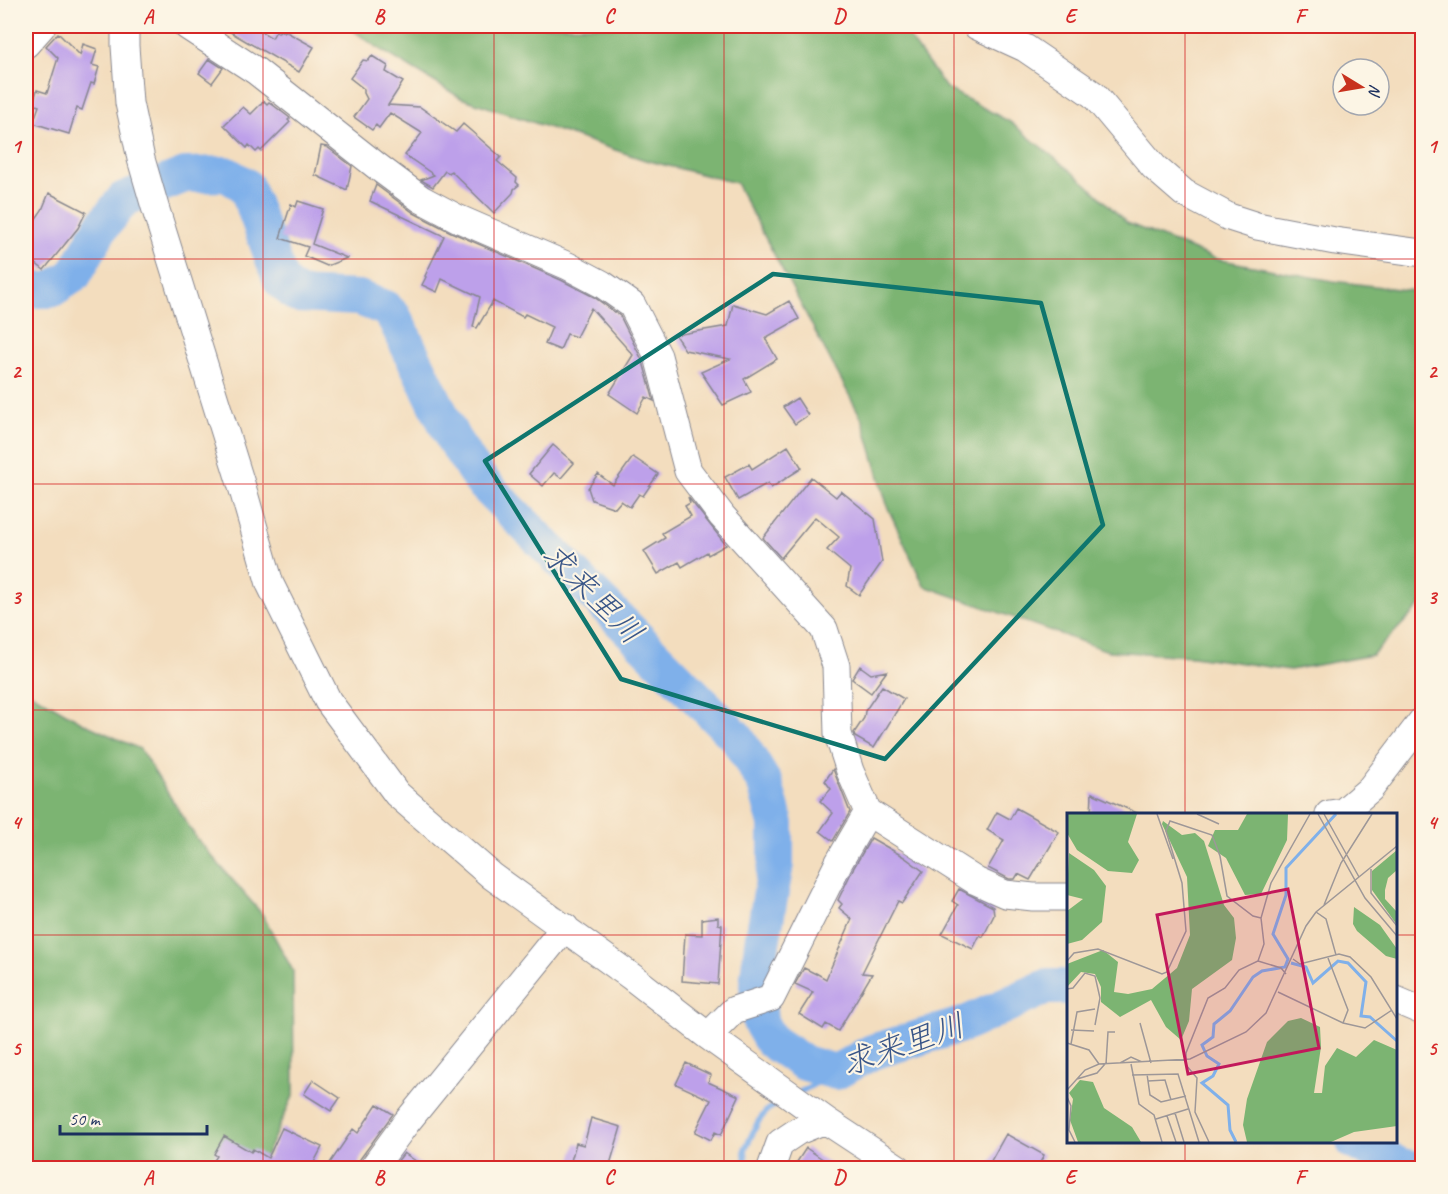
<svg xmlns="http://www.w3.org/2000/svg" width="1448" height="1194" font-family="Caveat,'Klee One',sans-serif">
<style>
.forest{fill:#7cb472;stroke:#4c7268;stroke-width:1.5}
.lines{fill:none;stroke-linecap:round;stroke-linejoin:round}
.stream{stroke:#7fb0ea;stroke-width:6}
.river{stroke:#7fb0ea;stroke-width:36}
.building{fill:#bda0ea}
.minor-casing{stroke:#87868e;stroke-width:29}
.minor{stroke:#fff;stroke-width:27}
.marked{fill:none;stroke:#0f766e;stroke-width:4.5;stroke-linejoin:round}
.grid{fill:none;stroke:#d62828;stroke-width:1.5;stroke-opacity:0.55}
.labels{text-anchor:middle;stroke-width:4.5;stroke-linejoin:round;paint-order:stroke}
.water-label{font-size:32px;font-style:italic;fill:#395688;stroke:#fcf5e5}
.inset-river{fill:none;stroke:#7fb0ea;stroke-width:3}
.inset-road{fill:none;stroke:#9d9798;stroke-width:1.5}
.view{fill:#c2185b;fill-opacity:0.15;stroke:#c2185b;stroke-width:3}
.inset-edge{fill:none;stroke:#1b2f5e;stroke-width:3}
.neatline{fill:none;stroke:#d62828;stroke-width:2}
.grid-label{font-size:20px;text-anchor:middle;font-weight:bold;fill:#d62828}
</style>
<rect width="100%" height="100%" fill="#fcf5e5"/>
<filter id="ink" filterUnits="userSpaceOnUse"><feTurbulence type="fractalNoise" baseFrequency=".0167" numOctaves="2"/><feDisplacementMap in="SourceGraphic" scale="12" xChannelSelector="R" yChannelSelector="G"/><feConvolveMatrix kernelMatrix="1 2 1 2 8 2 1 2 1" color-interpolation-filters="sRGB"/></filter>
<filter id="wash" filterUnits="userSpaceOnUse"><feTurbulence type="fractalNoise" baseFrequency=".008" numOctaves="4" result="noise"/><feDisplacementMap in="SourceGraphic" scale="24" xChannelSelector="R" yChannelSelector="G"/><feGaussianBlur stdDeviation="1.35" result="paint"/><feColorMatrix in="noise" values="0 0 0 0 0 0 0 0 0 0 0 0 0 0 0 0 0 1.4 0 .05"/><feComposite in="paint" operator="in"/></filter>
<g filter="url(#wash)">
<rect width="100%" height="100%" fill="#f3ddbe"/>
<!-- forest -->
<path class="forest" d="M 347,26 L 901,26 L 946,88 L 1010,122 L 1088,185 L 1127,223 L 1216,259 L 1333,281 L 1422,292 L 1422,604 L 1372,655 L 1290,670 L 1193,656 L 1108,651 L 924,586 L 888,508 L 863,421 L 736,183 L 645,160 L 461,98 L 378,48 Z
M 26,690 L 85,724 L 140,749 L 197,839 L 262,914 L 293,971 L 294,1094 L 260,1168 L 26,1168 Z"/>
<g class="lines">
<!-- stream -->
<path class="stream" d="M 800,1092 L 836,1072
M 746,1168 L 745,1149 L 758,1122 L 767,1110 L 786,1099"/>
<!-- river -->
<path class="river" d="M 26,287 L 29,290 L 51,290 L 74,275 L 100,229 L 124,199 L 185,175 L 226,174 L 246,186 L 281,281 L 297,295 L 359,298 L 385,308 L 394,317 L 453,439 L 481,481 L 737,738 L 765,784 L 776,824 L 776,864 L 762,943 L 757,985 L 760,1022 L 771,1041 L 804,1063 L 836,1072 L 872,1052 L 965,1024 L 1046,987 L 1068,987
M 1354,1142 L 1401,1166 L 1413,1168"/>
</g>
<g id="blocks">
<!-- building -->
<path class="building" d="M 220,26 L 252,26 L 272,38 L 276,31 L 278,33 L 280,30 L 284,33 L 285,31 L 314,47 L 299,72 Z
M 58,33 L 80,55 L 83,44 L 97,49 L 92,65 L 99,67 L 94,84 L 91,83 L 82,110 L 77,108 L 69,134 L 33,123 L 39,106 L 33,104 L 37,90 L 47,93 L 58,58 L 46,46 Z
M 372,56 L 388,66 L 386,72 L 403,82 L 388,105 L 420,107 L 456,132 L 463,124 L 501,157 L 497,161 L 517,178 L 516,182 L 519,185 L 514,189 L 513,193 L 494,213 L 451,171 L 449,173 L 445,171 L 433,187 L 421,180 L 434,175 L 405,155 L 422,133 L 390,113 L 379,128 L 376,125 L 372,130 L 354,117 L 367,99 L 364,93 L 364,89 L 350,78 L 363,60 L 368,61 Z
M 209,59 L 223,68 L 212,83 L 199,73 Z
M 264,101 L 267,104 L 269,102 L 290,118 L 288,120 L 290,122 L 261,151 L 259,149 L 256,152 L 249,145 L 247,148 L 224,125 L 243,107 L 251,114 Z
M 321,146 L 327,147 L 352,166 L 347,190 L 315,175 Z
M 376,185 L 414,213 L 451,232 L 561,280 L 594,297 L 620,316 L 643,362 L 654,401 L 646,397 L 637,413 L 609,394 L 633,355 L 591,308 L 576,337 L 567,334 L 560,350 L 545,344 L 552,327 L 525,314 L 523,317 L 493,301 L 477,328 L 473,327 L 480,297 L 442,279 L 437,292 L 422,285 L 426,277 L 425,276 L 444,236 L 370,201 Z
M 49,193 L 86,212 L 78,228 L 44,270 L 26,256 L 26,233 L 42,210 Z
M 298,201 L 323,209 L 312,244 L 347,258 L 327,266 L 304,256 L 308,247 L 280,238 L 291,204 L 296,207 Z
M 789,301 L 799,319 L 765,338 L 777,359 L 744,379 L 751,392 L 723,405 L 701,372 L 730,359 L 685,350 L 675,335 L 728,326 L 733,304 L 767,314 Z
M 797,398 L 808,415 L 795,424 L 783,407 Z
M 553,445 L 574,463 L 561,478 L 554,473 L 543,486 L 529,474 Z
M 788,446 L 802,468 L 771,488 L 768,483 L 738,500 L 725,477 L 749,464 L 752,469 Z
M 633,457 L 658,474 L 643,496 L 639,494 L 630,507 L 621,501 L 615,508 L 592,500 L 588,488 L 598,474 L 613,485 Z
M 811,477 L 836,497 L 841,491 L 875,519 L 882,562 L 859,595 L 847,586 L 850,569 L 827,550 L 839,537 L 815,517 L 781,558 L 763,538 Z
M 688,497 L 726,545 L 708,555 L 707,552 L 682,567 L 679,562 L 658,574 L 644,551 L 665,538 L 662,533 L 691,516 L 685,506 L 690,503 Z
M 860,666 L 871,674 L 887,671 L 871,693 L 852,679 Z
M 882,686 L 904,699 L 874,748 L 855,737 L 854,733 L 864,718 L 865,711 Z
M 833,769 L 850,812 L 833,841 L 820,831 L 833,813 L 820,801 L 831,789 L 825,781 Z
M 1092,793 L 1139,814 L 1091,814 Z
M 1016,808 L 1059,832 L 1030,880 L 1018,874 L 1015,879 L 1009,879 L 988,868 L 1004,840 L 987,830 L 997,812 L 1010,819 Z
M 871,838 L 904,857 L 923,871 L 902,903 L 898,901 L 862,973 L 872,974 L 838,1031 L 826,1024 L 823,1029 L 799,1014 L 813,992 L 795,984 L 804,968 L 816,974 L 816,973 L 826,979 L 852,919 L 839,908 L 842,904 L 838,900 L 853,869 Z
M 959,889 L 993,907 L 994,915 L 983,937 L 980,935 L 973,949 L 942,934 L 958,905 L 952,901 Z
M 718,917 L 718,924 L 722,925 L 718,984 L 682,981 L 685,934 L 702,935 L 702,919 Z
M 686,1063 L 711,1075 L 708,1082 L 739,1096 L 721,1135 L 715,1132 L 711,1140 L 695,1132 L 711,1100 L 676,1084 Z
M 313,1080 L 340,1098 L 331,1111 L 304,1094 Z
M 377,1104 L 393,1114 L 360,1159 L 358,1168 L 338,1168 L 330,1163 L 353,1129 L 358,1133 Z
M 591,1118 L 621,1127 L 609,1168 L 569,1168 L 576,1143 L 584,1145 Z
M 282,1128 L 322,1147 L 311,1168 L 209,1168 L 217,1156 L 214,1154 L 224,1136 L 251,1152 L 253,1149 L 268,1158 Z
M 1006,1134 L 1044,1155 L 1037,1168 L 987,1168 Z
M 806,1148 L 836,1168 L 793,1168 Z
M 404,1153 L 426,1168 L 392,1168 Z"/>
</g>
</g>
<g filter="url(#ink)">
<use href="#blocks" fill-opacity="0" stroke="#87868e" stroke-width="1.5"/>
<g class="lines">
<!-- minor casing -->
<g class="minor-casing">
<path id="minor" d="M 125,26 L 125,46 L 129,103 L 141,159 L 155,207 L 243,490 L 270,584 L 328,701 L 397,794 L 492,876 L 632,977 L 708,1036 L 825,1120 L 898,1168
M 187,26 L 256,71 L 378,167 L 421,199 L 457,218 L 568,266 L 602,284 L 632,305 L 658,356 L 688,471 L 722,516 L 824,629 L 836,666 L 838,734 L 850,771 L 868,812 L 976,881 L 1005,894 L 1033,897 L 1068,897
M 977,26 L 1025,48 L 1094,95 L 1154,167 L 1184,193 L 1229,217 L 1257,226 L 1335,241 L 1422,253
M 26,44 L 42,26
M 1329,814 L 1343,812 L 1370,789 L 1422,721
M 1396,1000 L 1422,1011
M 708,1036 L 734,1010 L 771,998 L 839,862 L 868,812
M 373,1168 L 406,1123 L 565,927
M 771,1168 L 780,1143 L 798,1131 L 825,1120"/>
</g>
<!-- minor -->
<use href="#minor" class="minor"/>
</g>
</g>
<!-- marked area -->
<path class="marked" d="M 773,274 L 1041,303 L 1103,525 L 885,759 L 621,679 L 485,461 Z"/>
<!-- grid -->
<path class="grid" d="M 263,26 L 263,1168M 494,26 L 494,1168M 724,26 L 724,1168M 954,26 L 954,1168M 1185,26 L 1185,814M 26,259 L 1422,259M 26,484 L 1422,484M 26,710 L 1422,710M 26,935 L 1068,935M 1396,935 L 1422,935M 1185,1142 L 1185,1168"/>
<g class="labels">
<!-- water labels -->
<g class="water-label">
<text transform="translate(593 593) rotate(45)" y="11">求来里川</text>
<text transform="translate(903 1044) rotate(-19)" y="11">求来里川</text>
</g>
</g>
<!-- overview -->
<g transform="translate(1067 813)">
<rect width="330" height="330" fill="#f3ddbe"/>
<path d="M 0,1 L 70,1 L 61,29 L 72,47 L 65,60 L 41,58 L 10,37 L 0,20 ZM 180,1 L 221,1 L 220,27 L 194,81 L 178,82 L 159,45 L 141,33 L 148,17 L 171,17 ZM 96,8 L 115,22 L 128,20 L 137,28 L 157,92 L 167,105 L 169,125 L 165,147 L 125,176 L 122,208 L 114,227 L 99,214 L 84,187 L 53,204 L 34,189 L 34,174 L 28,161 L 14,159 L 0,174 L 0,151 L 36,137 L 51,149 L 47,179 L 61,181 L 85,176 L 110,155 L 123,122 L 120,64 L 95,11 ZM 330,37 L 330,57 L 321,65 L 318,77 L 318,86 L 330,99 L 330,112 L 305,77 L 305,58 ZM 2,40 L 27,57 L 39,73 L 35,109 L 15,127 L 0,131 L 0,98 L 16,86 L 0,82 ZM 287,94 L 313,112 L 330,136 L 330,146 L 319,143 L 290,118 L 286,111 ZM 234,205 L 253,214 L 254,234 L 247,280 L 255,280 L 258,253 L 270,235 L 289,244 L 307,227 L 330,237 L 330,313 L 287,319 L 264,329 L 180,329 L 176,312 L 180,286 L 200,229 L 221,208 ZM 13,267 L 26,269 L 37,295 L 65,314 L 74,329 L 11,329 L 3,307 L 6,286 L 2,280 Z" fill="#7cb472"/>
<path class="inset-river" d="M 224,150 L 239,154 L 246,170 L 271,148 L 281,150 L 299,169 L 294,203 L 303,204 L 330,228M 169,329 L 163,317 L 161,292 L 135,270 L 146,263 L 152,251 L 140,243 L 135,232 L 146,224 L 147,211 L 163,198 L 186,164 L 195,158 L 218,154 L 221,146 L 206,121 L 219,82 L 219,55 L 269,1"/>
<path class="inset-road" d="M 90,1 L 106,46M 130,1 L 152,11M 251,1 L 298,85 L 330,123M 257,1 L 292,64M 304,56 L 304,80 L 330,113M 257,92 L 274,50 L 305,1M 249,99 L 259,106 L 269,142M 261,145 L 281,197 L 276,210M 226,146 L 233,151 L 272,141 L 283,144 L 304,164 L 330,206M 0,148 L 7,140 L 31,136 L 95,161 L 100,159 L 119,118 L 115,70 L 99,18 L 103,8 L 145,22 L 153,43 L 160,83 L 186,103 L 194,105M 191,148 L 214,155 L 219,161M 0,176 L 6,175 L 18,160 L 28,163 L 33,185 L 28,212M 211,179 L 276,210 L 298,215 L 325,197M 73,210 L 84,250M 4,217 L 27,218M 0,230 L 22,237 L 32,251M 4,231 L 10,199 L 28,196M 53,250 L 64,244 L 75,249M 39,251 L 41,219 L 48,219M 64,251 L 72,291 L 87,302 L 95,329M 80,261 L 83,282 L 94,289 L 119,283M 65,262 L 111,261 L 132,329M 10,266 L 30,260 L 38,251M 81,268 L 98,267 L 104,287M 0,277 L 18,257 L 32,251 L 123,246 L 179,219 L 199,200 L 239,113 L 249,99 L 330,33M 0,284 L 4,293 L 2,317 L 8,329M 108,300 L 117,329M 100,303 L 109,329M 89,306 L 121,296M 142,329 L 128,299 L 130,265 L 119,252 L 119,240 L 141,185 L 158,175 L 172,157 L 191,148 L 197,131 L 194,105 L 204,70 L 243,1"/>
<path class="view" d="M 221,76 L 252,235 L 121,261 L 90,102 Z"/>
<rect width="330" height="330" class="inset-edge"/>
</g>
<!-- margin -->
<rect width="1448" height="1194" fill="none" stroke="#fcf5e5" stroke-width="66"/>
<!-- north arrow -->
<g transform="translate(1361 87) rotate(101)"><circle r="28" fill="#fcf5e5" stroke="#a2a6af" stroke-width="1.5"/>
<path d="M0-4.5L10 22L0 15L-10 22Z" fill="#c8321e"/>
<text y="-9" font-size="16" font-weight="bold" text-anchor="middle" fill="#1b2f5e">N</text>
</g>
<!-- scale -->
<path d="M60 1125v9h147v-9" fill="none" stroke="#1b2f5e" stroke-width="3"/>
<text x="69" y="1125" font-size="18" fill="#1b2f5e" stroke="#fcf5e5" stroke-width="4.5" paint-order="stroke">50 m</text>
<rect x="33" y="33" width="1382" height="1128" class="neatline"/>
<g class="grid-label">
<text x="148" y="23">A</text>
<text x="379" y="23">B</text>
<text x="609" y="23">C</text>
<text x="839" y="23">D</text>
<text x="1070" y="23">E</text>
<text x="1300" y="23">F</text>
<text x="16" y="153">1</text>
<text x="1432" y="153">1</text>
<text x="16" y="378">2</text>
<text x="1432" y="378">2</text>
<text x="16" y="604">3</text>
<text x="1432" y="604">3</text>
<text x="16" y="829">4</text>
<text x="1432" y="829">4</text>
<text x="16" y="1055">5</text>
<text x="1432" y="1055">5</text>
<text x="148" y="1184">A</text>
<text x="379" y="1184">B</text>
<text x="609" y="1184">C</text>
<text x="839" y="1184">D</text>
<text x="1070" y="1184">E</text>
<text x="1300" y="1184">F</text>
</g>
</svg>
